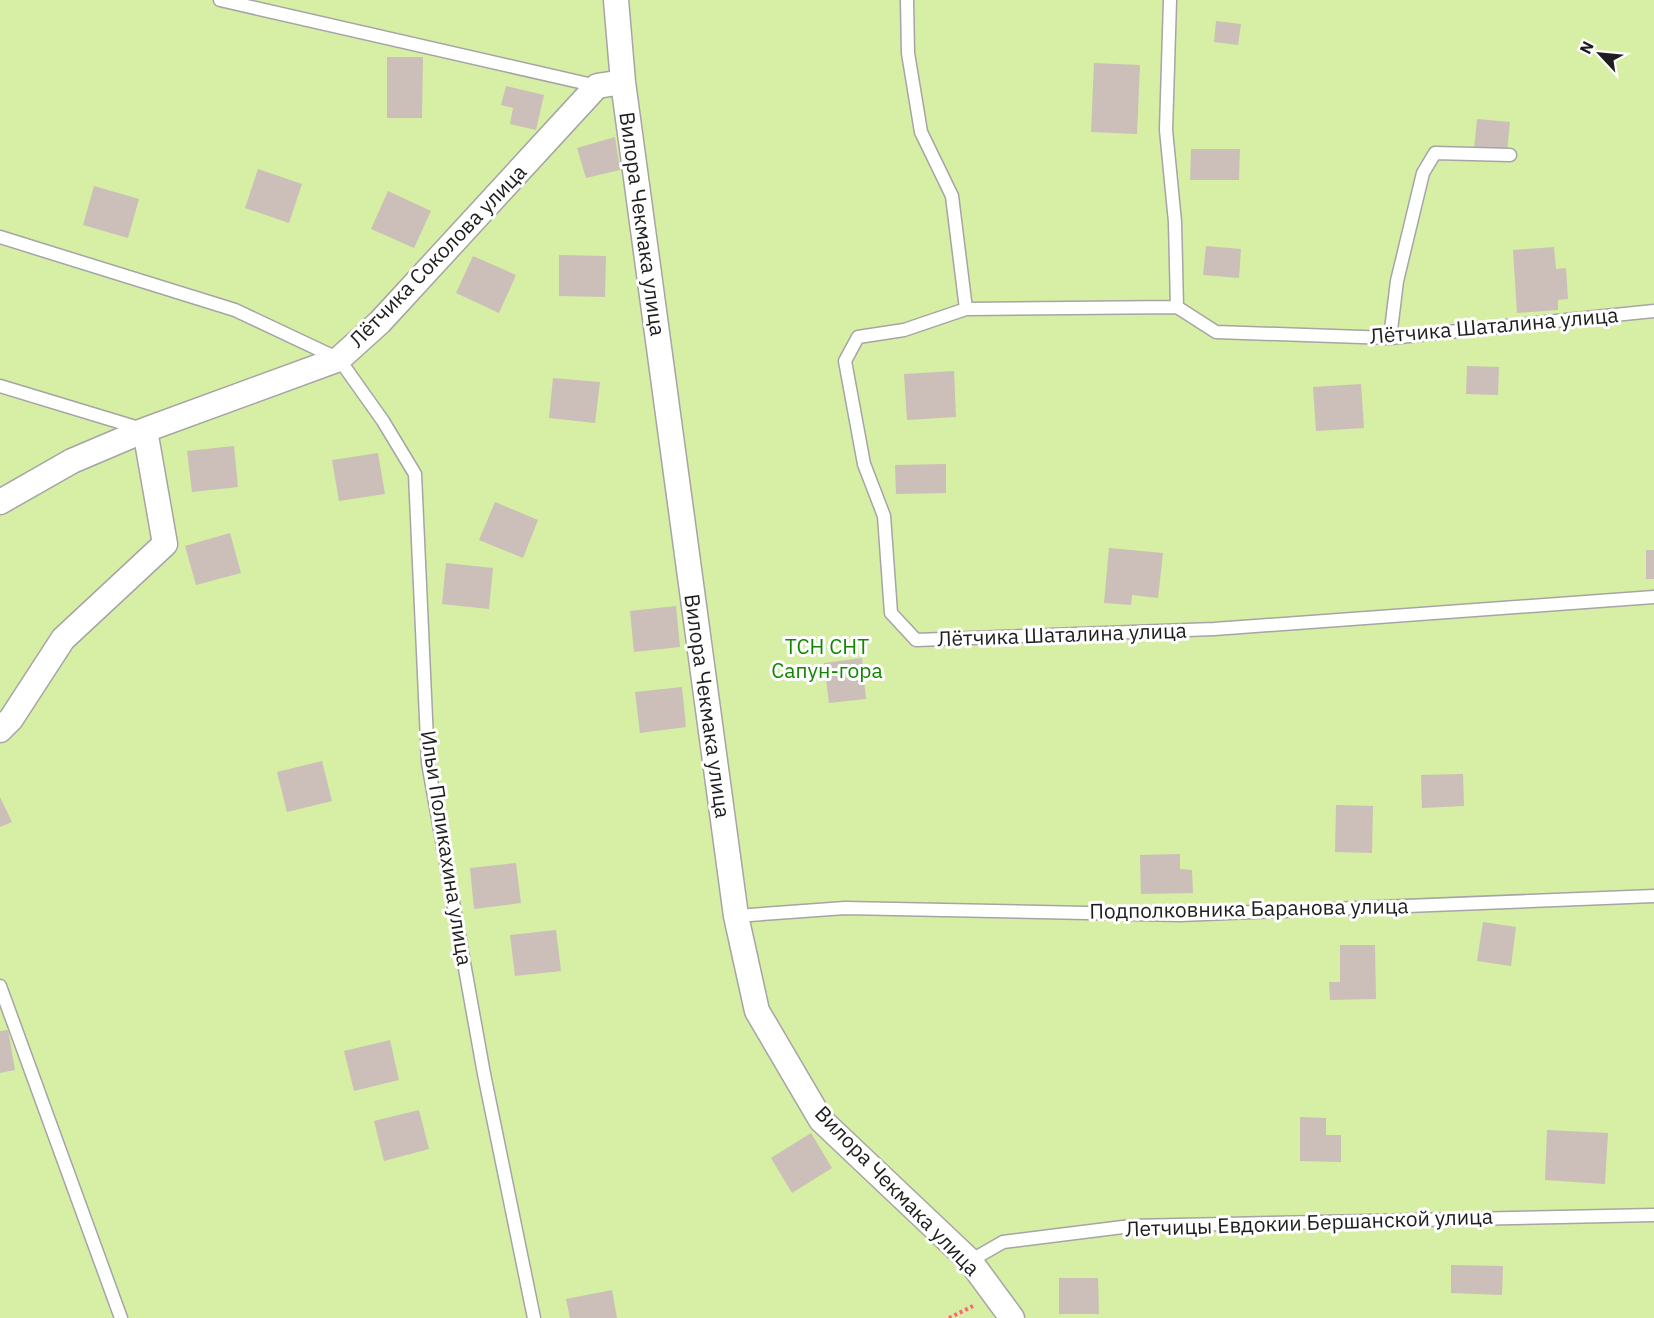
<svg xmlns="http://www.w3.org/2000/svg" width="1654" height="1318" font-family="'IBM Plex Sans',sans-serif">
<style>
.grass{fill:#d7eea5}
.building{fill:#ccbeb9}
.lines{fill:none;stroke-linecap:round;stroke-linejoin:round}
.service-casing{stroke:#a5a5a5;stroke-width:15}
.minor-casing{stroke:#a5a5a5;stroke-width:27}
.path{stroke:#ff6674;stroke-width:4;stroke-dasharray:3 3;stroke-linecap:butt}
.service{stroke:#fff;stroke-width:12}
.minor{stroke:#fff;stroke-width:24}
.labels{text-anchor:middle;stroke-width:6;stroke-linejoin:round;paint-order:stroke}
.street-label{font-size:21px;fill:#1e1e1e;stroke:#fff}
.park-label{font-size:21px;fill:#118602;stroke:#fff}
</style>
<rect width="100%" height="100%" fill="#f0e9e3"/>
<!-- grass -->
<path class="grass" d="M 0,0 L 1654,0 L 1654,1318 L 0,1318 Z"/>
<!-- building -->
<path class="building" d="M 1216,21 L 1241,24 L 1238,45 L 1214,42 Z
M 387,57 L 423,57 L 422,118 L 387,118 Z
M 1094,63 L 1140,65 L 1137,134 L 1091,132 Z
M 506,86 L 544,95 L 536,130 L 510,124 L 513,108 L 501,105 Z
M 1477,119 L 1510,122 L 1507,152 L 1474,149 Z
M 615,137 L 620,170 L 586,178 L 577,148 Z
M 1191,149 L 1240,149 L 1239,180 L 1190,180 Z
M 258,169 L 302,184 L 289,223 L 245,208 Z
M 94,186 L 139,199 L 128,238 L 83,225 Z
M 388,191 L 431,211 L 414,248 L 371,229 Z
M 1206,246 L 1241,249 L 1239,278 L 1203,275 Z
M 1554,247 L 1556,269 L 1566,268 L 1568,299 L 1558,300 L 1558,310 L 1517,313 L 1513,250 Z
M 559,255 L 606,256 L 605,297 L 559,296 Z
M 473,256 L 516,275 L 499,313 L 456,293 Z
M 1467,366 L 1499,367 L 1498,395 L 1466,394 Z
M 954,371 L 956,417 L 907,420 L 904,374 Z
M 553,378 L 600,382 L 595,423 L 549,418 Z
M 1361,384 L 1364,428 L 1316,431 L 1313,387 Z
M 234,446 L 238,487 L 192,492 L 187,451 Z
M 378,453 L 385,494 L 339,501 L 332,460 Z
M 946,464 L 946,493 L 896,494 L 895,465 Z
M 495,502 L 538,520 L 523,558 L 479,540 Z
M 230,533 L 241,573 L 196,585 L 185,546 Z
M 1109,548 L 1163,553 L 1158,598 L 1132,595 L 1131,605 L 1104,603 Z
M 1646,550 L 1654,550 L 1654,579 L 1646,579 Z
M 446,563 L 493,568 L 489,609 L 442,604 Z
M 676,606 L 680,647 L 634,652 L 630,611 Z
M 862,658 L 866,699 L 829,703 L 824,663 Z
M 682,687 L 686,727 L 640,733 L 635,692 Z
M 322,761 L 332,801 L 287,812 L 277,772 Z
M 1463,774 L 1464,806 L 1422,808 L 1421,775 Z
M 0,797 L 12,822 L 0,827 Z
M 1336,805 L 1373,806 L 1372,853 L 1335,852 Z
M 1180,854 L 1180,869 L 1192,870 L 1193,893 L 1141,894 L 1140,855 Z
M 516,863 L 521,903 L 474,909 L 470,868 Z
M 1483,922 L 1516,927 L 1511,966 L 1477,961 Z
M 556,930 L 561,971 L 515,976 L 510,935 Z
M 1340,945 L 1375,945 L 1376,999 L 1330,1000 L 1329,982 L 1340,982 Z
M 8,1030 L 15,1070 L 0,1073 L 0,1031 Z
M 390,1040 L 399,1080 L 354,1091 L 344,1051 Z
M 419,1110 L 429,1149 L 384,1161 L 374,1121 Z
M 1300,1117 L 1326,1118 L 1326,1135 L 1341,1135 L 1341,1162 L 1300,1161 Z
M 1547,1130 L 1608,1133 L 1605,1184 L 1545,1180 Z
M 811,1133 L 832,1168 L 792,1193 L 771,1158 Z
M 1451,1265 L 1503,1266 L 1502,1295 L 1451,1293 Z
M 1059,1278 L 1098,1278 L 1099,1314 L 1059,1314 Z
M 612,1290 L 617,1318 L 570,1318 L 566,1299 Z"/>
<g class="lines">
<!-- service casing -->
<g class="service-casing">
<path id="service" d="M 220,0 L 597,86
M 907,0 L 908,53 L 921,132 L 952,196 L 966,309
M 1170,0 L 1166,130 L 1175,222 L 1177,307
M 0,237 L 235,310 L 339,359 L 383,421 L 415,474 L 428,763 L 484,1074 L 534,1318
M 1654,311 L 1390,338 L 1216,332 L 1177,307 L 966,309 L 904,330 L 858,337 L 845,361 L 864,464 L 884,516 L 891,613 L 916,640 L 1214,629 L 1654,597
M 1390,338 L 1397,281 L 1423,173 L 1435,153 L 1510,155
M 0,386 L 142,429
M 736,916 L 845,908 L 1180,915 L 1654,896
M 0,986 L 121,1318
M 970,1261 L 1003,1242 L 1131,1226 L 1654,1215"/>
</g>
<!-- minor casing -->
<g class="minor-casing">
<path id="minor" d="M 616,0 L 623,82 L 736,916 L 757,1011 L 821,1120 L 970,1261 L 1012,1318
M 0,502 L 72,461 L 145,430 L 339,359 L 380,322 L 597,86 L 623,82
M 0,730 L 11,719 L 63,639 L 165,544 L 145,430"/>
</g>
<!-- path -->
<path class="path" d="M 949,1318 L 973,1306"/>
<!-- service -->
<use href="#service" class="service"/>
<!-- minor -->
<use href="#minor" class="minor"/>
</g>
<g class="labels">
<!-- street labels -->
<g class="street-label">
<text transform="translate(642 224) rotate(82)" y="7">Вилора Чекмака улица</text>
<text transform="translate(438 256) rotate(-46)" y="7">Лётчика Соколова улица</text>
<text transform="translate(1494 326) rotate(-5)" y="7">Лётчика Шаталина улица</text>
<text transform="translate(1062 635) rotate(-2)" y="7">Лётчика Шаталина улица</text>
<text transform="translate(707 706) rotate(82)" y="7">Вилора Чекмака улица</text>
<text transform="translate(446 848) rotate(81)" y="7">Ильи Поликахина улица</text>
<text transform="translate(1249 909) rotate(-1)" y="7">Подполковника Баранова улица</text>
<text transform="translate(897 1191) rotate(46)" y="7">Вилора Чекмака улица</text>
<text transform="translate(1309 1223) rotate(-2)" y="7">Летчицы Евдокии Бершанской улица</text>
</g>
<!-- park labels -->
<g class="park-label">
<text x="827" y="654">ТСН СНТ<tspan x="827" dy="24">Сапун-гора</tspan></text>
</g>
</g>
<!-- north arrow -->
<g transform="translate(1600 54) rotate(296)" stroke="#ffffff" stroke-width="4.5" paint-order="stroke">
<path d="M0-4.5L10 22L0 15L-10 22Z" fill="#1e1e1e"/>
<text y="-9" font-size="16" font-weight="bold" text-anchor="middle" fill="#1e1e1e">N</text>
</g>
</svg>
